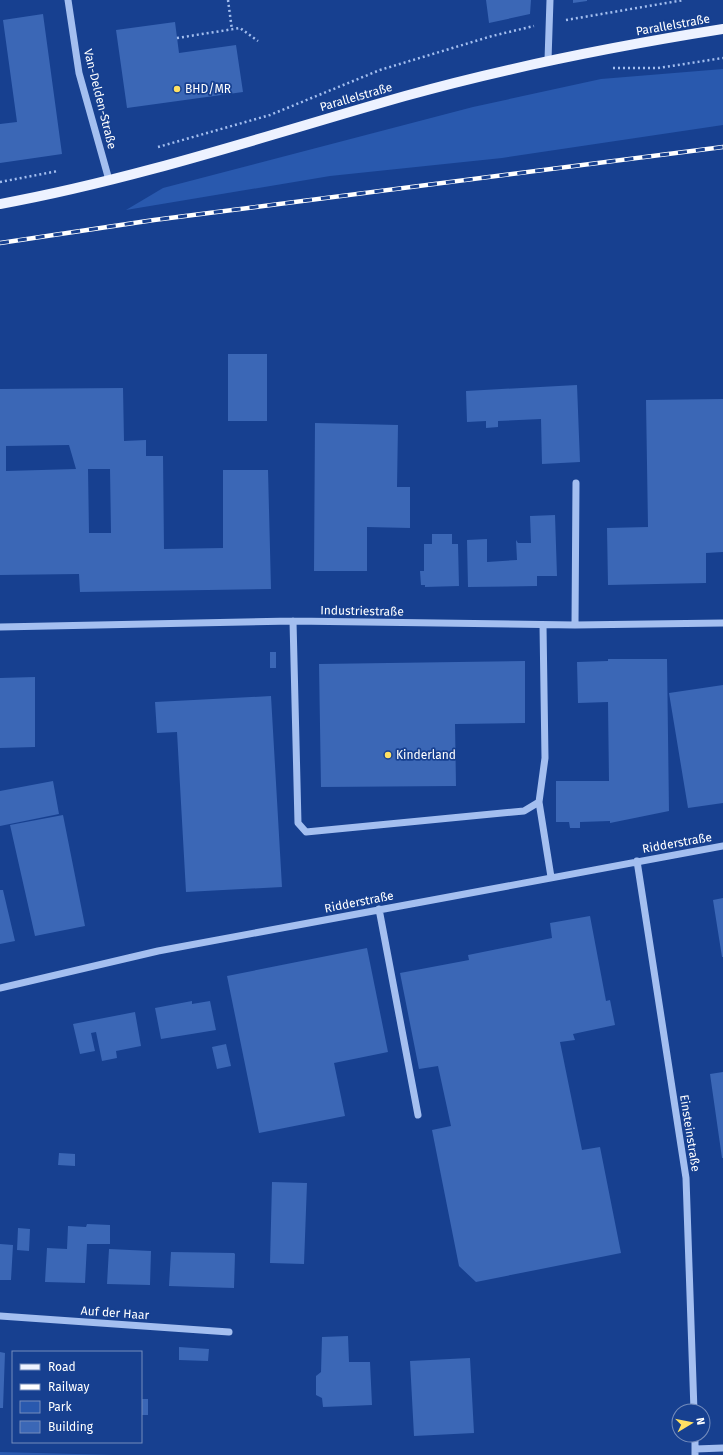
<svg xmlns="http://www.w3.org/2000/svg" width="723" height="1455" font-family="'Fira Sans',sans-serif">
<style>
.green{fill:#2959ae}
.building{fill:#3b67b6;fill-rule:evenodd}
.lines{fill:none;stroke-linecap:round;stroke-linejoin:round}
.path{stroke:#a4bff0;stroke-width:2.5;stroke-dasharray:2 3;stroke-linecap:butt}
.minor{stroke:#a4bff0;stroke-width:7}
.major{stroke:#edf2ff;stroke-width:10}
.rail-casing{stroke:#fff;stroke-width:4.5}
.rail{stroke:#174090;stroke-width:3;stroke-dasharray:9;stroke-linecap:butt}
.poi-dot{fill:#ffe163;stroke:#174090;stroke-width:1.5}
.labels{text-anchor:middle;stroke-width:3.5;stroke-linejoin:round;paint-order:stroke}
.street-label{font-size:12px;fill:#fff;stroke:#174090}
.poi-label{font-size:12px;fill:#fff;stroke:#174090;text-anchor:start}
</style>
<rect width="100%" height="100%" fill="#174090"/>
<!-- green -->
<path class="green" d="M 723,69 L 723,125 L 502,158 L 330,176 L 126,210 L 163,188 L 473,107 L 601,79 Z
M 0,1452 L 114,1455 L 0,1455 Z"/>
<!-- building -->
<path class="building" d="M 486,0 L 531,0 L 530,14 L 489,23 Z
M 573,0 L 587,0 L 587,1 L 573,3 Z
M 43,14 L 62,154 L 0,163 L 0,124 L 17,122 L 3,20 Z
M 175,22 L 179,53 L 236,45 L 243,92 L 127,108 L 116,30 Z
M 228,354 L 267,354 L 267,421 L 228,421 Z
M 577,385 L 580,462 L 542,464 L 541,419 L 498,421 L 498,427 L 486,428 L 486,421 L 467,422 L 466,391 Z
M 123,388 L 124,441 L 146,440 L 146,456 L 163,456 L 164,549 L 223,548 L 223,470 L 268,470 L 271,589 L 80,592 L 79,574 L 0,575 L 0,389 ZM 69,445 L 76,469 L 6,471 L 6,446 ZM 88,469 L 110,469 L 111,533 L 89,533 Z
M 723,399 L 723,552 L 706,553 L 706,583 L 608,585 L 607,528 L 648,527 L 646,400 Z
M 315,423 L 398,425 L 397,487 L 410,487 L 410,528 L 367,527 L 367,571 L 314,571 Z
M 555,515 L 557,576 L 537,576 L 537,586 L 468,587 L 467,540 L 487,539 L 487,562 L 517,560 L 516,540 L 518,543 L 531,543 L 530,516 Z
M 432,534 L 452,534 L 452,544 L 458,544 L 459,586 L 425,587 L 425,585 L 421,585 L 420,571 L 424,571 L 424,544 L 432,544 Z
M 270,652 L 276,652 L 276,668 L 270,668 Z
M 608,659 L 667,659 L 669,811 L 610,823 L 610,821 L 580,822 L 580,828 L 570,828 L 569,822 L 556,822 L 556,781 L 609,781 L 608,702 L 578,703 L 577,662 L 608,661 Z
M 525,661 L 525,723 L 455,724 L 456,786 L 321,787 L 319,664 Z
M 35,677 L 35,747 L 0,748 L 0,678 Z
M 723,685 L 723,803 L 688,808 L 669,693 Z
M 271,696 L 282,887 L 186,892 L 177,732 L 157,733 L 155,702 Z
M 53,781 L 59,814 L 0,826 L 0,791 Z
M 63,815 L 85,926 L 35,936 L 10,825 Z
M 0,890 L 3,890 L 15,941 L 0,944 Z
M 723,898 L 723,957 L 722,957 L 713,900 Z
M 590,916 L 606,1001 L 610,1000 L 615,1025 L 573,1034 L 575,1040 L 560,1042 L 582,1150 L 600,1147 L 621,1253 L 476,1282 L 459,1266 L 432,1130 L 451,1126 L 438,1066 L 419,1069 L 400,973 L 469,960 L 468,955 L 552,938 L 550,923 Z
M 367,948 L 388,1052 L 334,1063 L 345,1116 L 259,1133 L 227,976 Z
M 192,1001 L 192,1004 L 210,1001 L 216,1030 L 161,1039 L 155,1008 Z
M 135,1012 L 141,1046 L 116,1051 L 117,1058 L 102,1061 L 96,1032 L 91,1033 L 95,1051 L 80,1054 L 73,1024 Z
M 226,1044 L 231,1066 L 217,1069 L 212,1047 Z
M 723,1072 L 723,1158 L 722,1158 L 710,1074 Z
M 59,1153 L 75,1154 L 75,1166 L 58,1165 Z
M 272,1182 L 307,1183 L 304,1264 L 270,1263 Z
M 87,1224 L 110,1225 L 110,1244 L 87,1244 L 85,1283 L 45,1282 L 47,1248 L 67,1249 L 68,1226 L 86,1227 Z
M 18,1228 L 30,1229 L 29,1251 L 17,1250 Z
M 0,1244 L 13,1245 L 11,1280 L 0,1280 Z
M 109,1249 L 151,1251 L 150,1285 L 107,1284 Z
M 171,1252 L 234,1253 L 235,1254 L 234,1288 L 169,1286 Z
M 348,1336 L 349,1362 L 370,1362 L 372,1405 L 323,1407 L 322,1398 L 316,1395 L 316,1376 L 321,1372 L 322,1337 Z
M 179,1347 L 209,1349 L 208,1361 L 179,1360 Z
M 0,1352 L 5,1353 L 3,1408 L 0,1408 Z
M 470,1358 L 474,1433 L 414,1436 L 410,1361 Z
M 141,1399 L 148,1399 L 148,1415 L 141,1415 Z"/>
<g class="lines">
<!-- path -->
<path class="path" d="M 228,0 L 232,30
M 566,20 L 684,0
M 177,38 L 240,28 L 258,41
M 613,68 L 658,68 L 723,58
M 158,147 L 270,115 L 380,70 L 492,36 L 534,26
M 0,182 L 58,171"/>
<!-- minor -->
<path class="minor" d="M 68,0 L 79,73 L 109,180
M 548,60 L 550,0
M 293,621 L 298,823 L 306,832 L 524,811 L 539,802 L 545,758 L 543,625
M 575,625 L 576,483
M 0,627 L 293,621 L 575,625 L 723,623
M 539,802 L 551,877
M 637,861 L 686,1178 L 694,1411
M 379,909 L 418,1115
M 0,988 L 158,951 L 723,846
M 0,1316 L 229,1332
M 695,1435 L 695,1455
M 695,1449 L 723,1448"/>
<!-- major -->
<path class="major" d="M 0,204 C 137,179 271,134 405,96 C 509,67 616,46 723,29"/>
<!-- rail casing -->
<g class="rail-casing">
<path id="rail" d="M 0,243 L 154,220 L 723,147"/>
</g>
<!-- rail -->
<use href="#rail" class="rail"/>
</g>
<!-- markers -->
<g class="poi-dot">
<circle cx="177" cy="89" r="4"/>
<circle cx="388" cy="755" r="4"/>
</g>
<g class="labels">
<!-- street labels -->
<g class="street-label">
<text transform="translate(673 25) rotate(-10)" y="4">Parallelstraße</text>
<text transform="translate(356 97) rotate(-16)" y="4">Parallelstraße</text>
<text transform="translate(100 99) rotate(76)" y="4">Van-Delden-Straße</text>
<text transform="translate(362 611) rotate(1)" y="4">Industriestraße</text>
<text transform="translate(677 843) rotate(-10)" y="4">Ridderstraße</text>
<text transform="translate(359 902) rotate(-11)" y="4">Ridderstraße</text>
<text transform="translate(690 1133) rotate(81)" y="4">Einsteinstraße</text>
<text transform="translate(115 1313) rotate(4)" y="4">Auf der Haar</text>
</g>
<!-- poi labels -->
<g class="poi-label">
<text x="185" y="93">BHD/MR</text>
<text x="396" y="759">Kinderland</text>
</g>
</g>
<!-- legend -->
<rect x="12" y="1351" width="130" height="92" fill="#174090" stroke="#748cbc"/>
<rect x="20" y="1364" width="20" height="6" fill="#edf2ff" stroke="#748cbc"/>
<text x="48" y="1371" font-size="12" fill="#ffffff">Road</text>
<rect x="20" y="1384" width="20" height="6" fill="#ffffff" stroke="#748cbc"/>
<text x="48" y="1391" font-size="12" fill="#ffffff">Railway</text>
<rect x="20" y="1401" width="20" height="12" fill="#2959ae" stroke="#748cbc"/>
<text x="48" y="1411" font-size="12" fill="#ffffff">Park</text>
<rect x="20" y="1421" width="20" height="12" fill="#3b67b6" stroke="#748cbc"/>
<text x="48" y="1431" font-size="12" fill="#ffffff">Building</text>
<!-- north arrow -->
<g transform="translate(691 1423) rotate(80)"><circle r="19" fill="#174090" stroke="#748cbc"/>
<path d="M0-3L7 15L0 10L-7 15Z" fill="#ffe163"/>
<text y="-6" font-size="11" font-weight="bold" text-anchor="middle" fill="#ffffff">N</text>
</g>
</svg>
